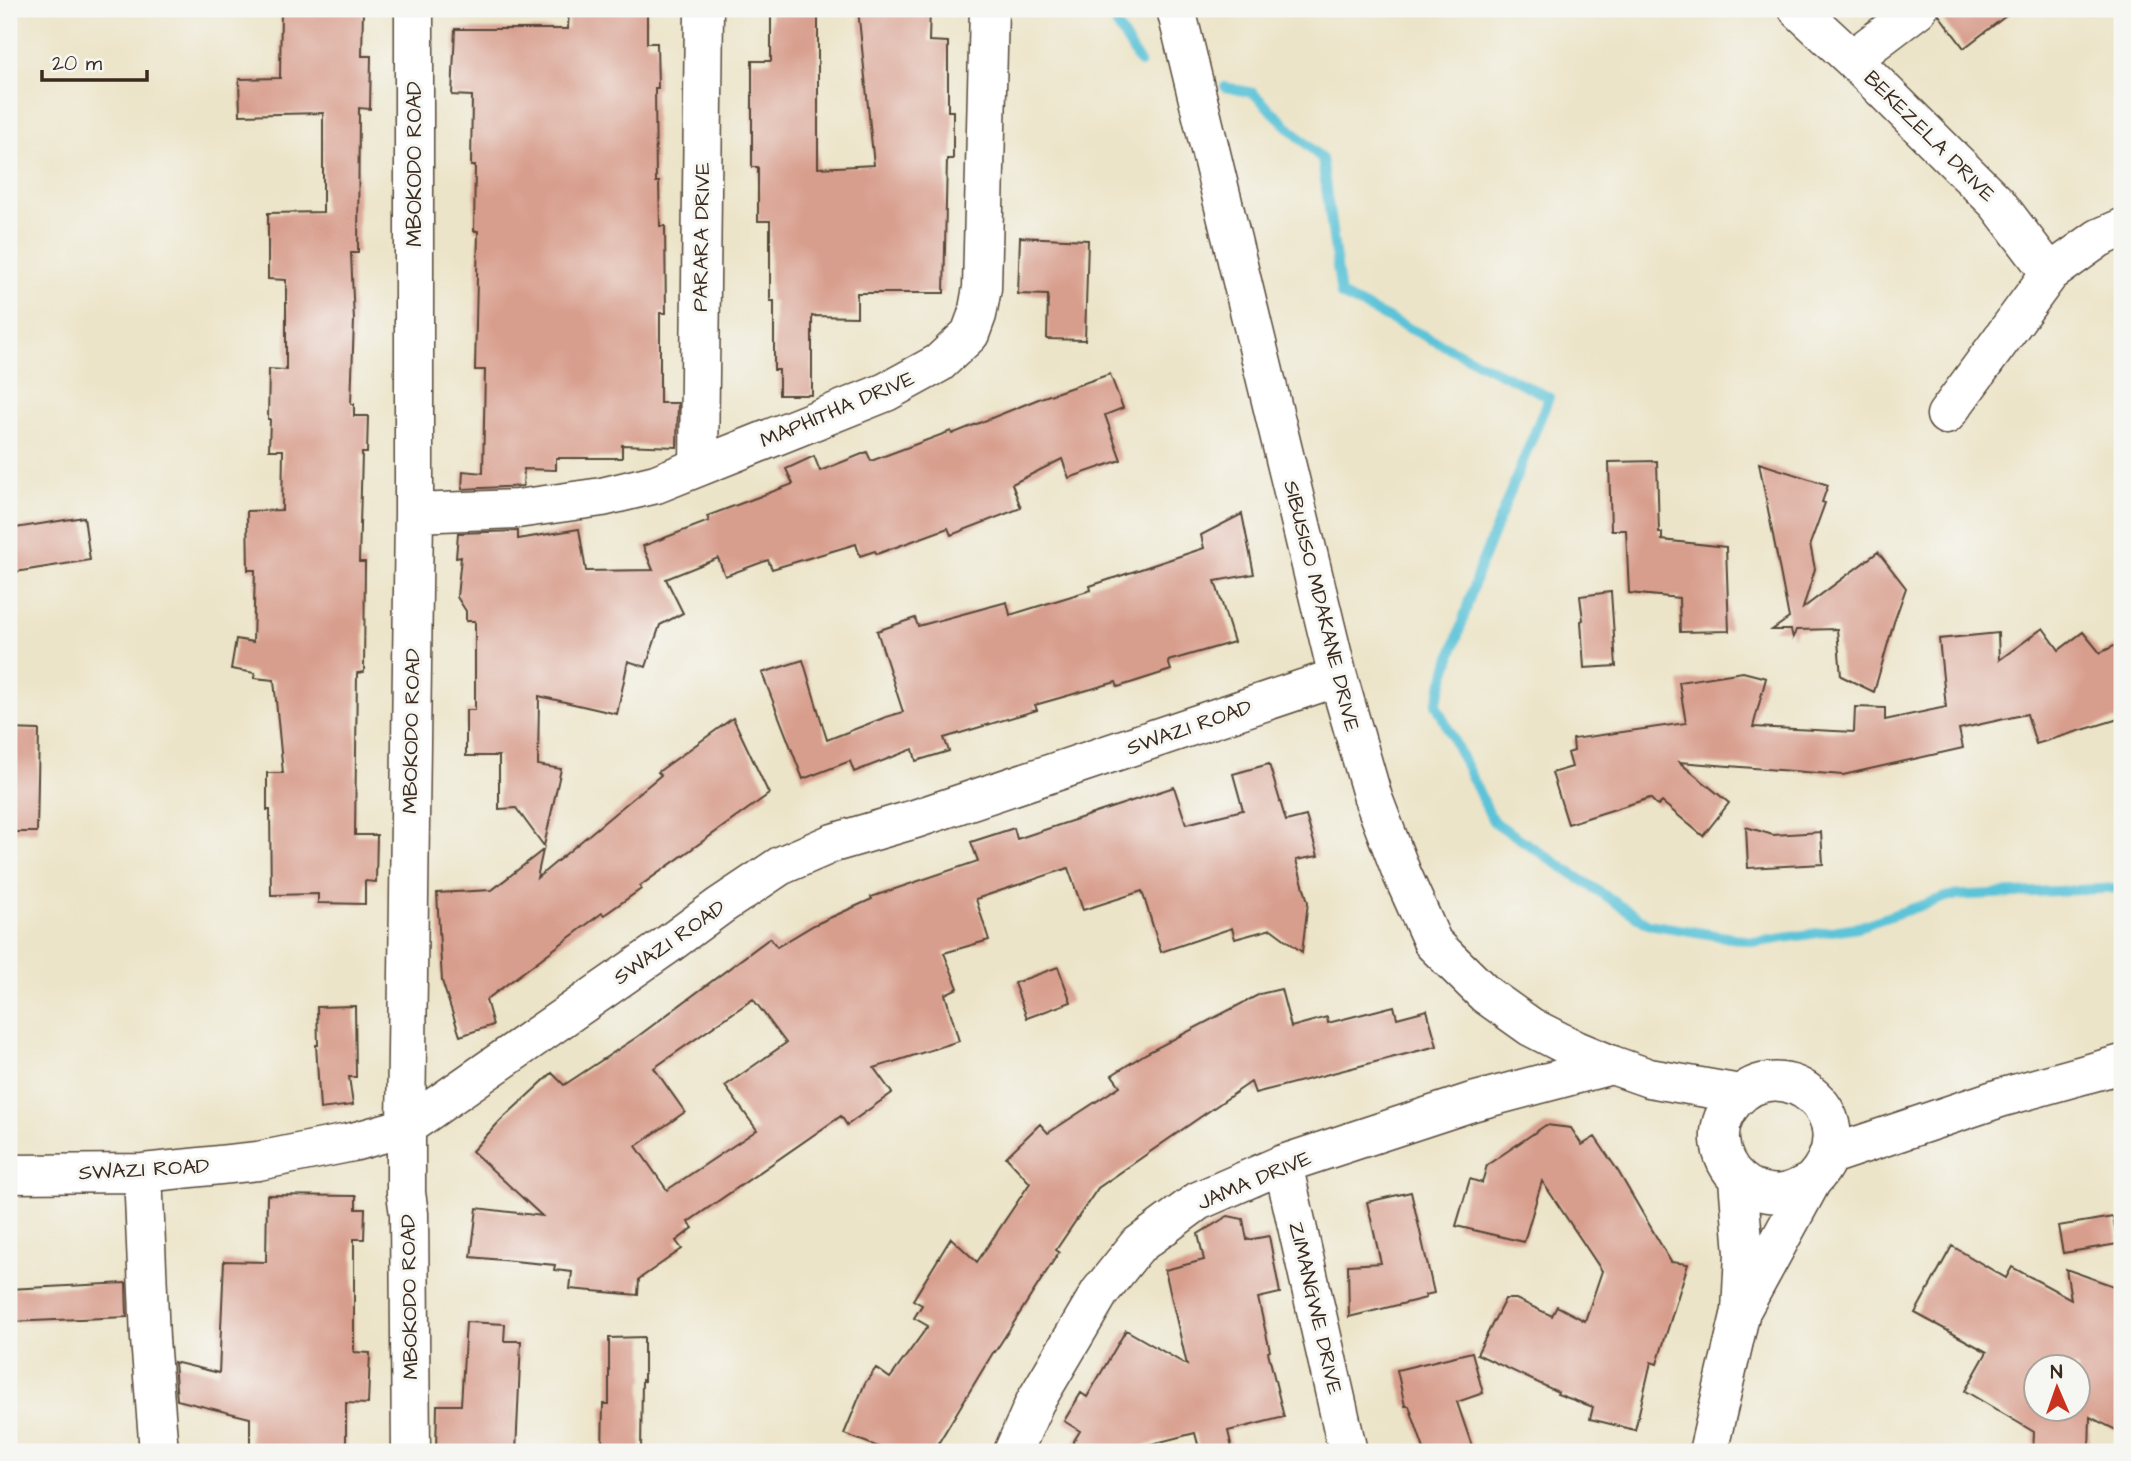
<svg xmlns="http://www.w3.org/2000/svg" width="2131" height="1461" font-family="'Architects Daughter',sans-serif">
<style>
.lines{fill:none;stroke-linecap:round;stroke-linejoin:round}
.stream{stroke:#5bc3d8;stroke-width:10}
.building{fill:#d89e8d;fill-rule:evenodd}
.minor-casing{stroke:#564638;stroke-width:41}
.minor{stroke:#fff;stroke-width:38}
.labels{text-anchor:middle;stroke-width:6;stroke-linejoin:round;paint-order:stroke}
.street-label{font-size:21px;fill:#3b2a1e;stroke:#f6f6f2}
</style>
<rect width="100%" height="100%" fill="#f6f6f2"/>
<filter id="ink" filterUnits="userSpaceOnUse"><feTurbulence type="fractalNoise" baseFrequency=".0143" numOctaves="2"/><feDisplacementMap in="SourceGraphic" scale="14" xChannelSelector="R" yChannelSelector="G"/><feConvolveMatrix kernelMatrix="1 2 1 2 8 2 1 2 1" color-interpolation-filters="sRGB"/></filter>
<filter id="wash" filterUnits="userSpaceOnUse"><feTurbulence type="fractalNoise" baseFrequency=".00686" numOctaves="4" result="noise"/><feDisplacementMap in="SourceGraphic" scale="28" xChannelSelector="R" yChannelSelector="G"/><feGaussianBlur stdDeviation="1.57" result="paint"/><feColorMatrix in="noise" values="0 0 0 0 0 0 0 0 0 0 0 0 0 0 0 0 0 1.4 0 .05"/><feComposite in="paint" operator="in"/></filter>
<g filter="url(#wash)">
<rect width="100%" height="100%" fill="#ece4c8"/>
<g class="lines">
<!-- stream -->
<path class="stream" d="M 1107,9 L 1140,63
M 1225,87 L 1253,93 L 1322,159 L 1341,295 L 1549,397 L 1479,569 L 1436,704 L 1493,821 L 1648,924 L 1757,942 L 1858,927 L 1949,896 L 2122,888"/>
</g>
<g id="blocks">
<!-- building -->
<path class="building" d="M 281,9 L 363,9 L 362,56 L 371,56 L 370,109 L 359,108 L 358,253 L 351,253 L 354,321 L 351,404 L 354,404 L 354,416 L 368,416 L 367,453 L 362,453 L 359,562 L 365,562 L 364,672 L 357,673 L 355,835 L 377,835 L 376,882 L 365,881 L 365,904 L 318,903 L 318,894 L 271,895 L 270,810 L 267,810 L 267,773 L 283,773 L 274,680 L 254,678 L 255,673 L 231,669 L 236,639 L 253,642 L 255,570 L 248,570 L 247,511 L 282,510 L 283,450 L 269,450 L 270,419 L 268,419 L 269,369 L 286,370 L 286,280 L 268,279 L 268,213 L 323,212 L 323,113 L 240,115 L 239,79 L 280,78 Z
M 569,9 L 647,9 L 647,43 L 657,43 L 658,88 L 655,88 L 656,182 L 659,182 L 660,226 L 665,226 L 666,313 L 660,313 L 660,403 L 678,403 L 677,447 L 622,445 L 622,458 L 556,458 L 556,470 L 524,469 L 523,486 L 462,489 L 463,471 L 483,473 L 485,370 L 475,370 L 478,231 L 474,231 L 475,166 L 471,166 L 472,96 L 452,95 L 455,29 L 568,29 Z
M 771,9 L 818,9 L 818,168 L 874,165 L 858,9 L 930,9 L 929,41 L 948,42 L 948,111 L 953,111 L 953,159 L 947,159 L 944,293 L 857,293 L 857,317 L 812,316 L 812,395 L 779,395 L 779,370 L 774,370 L 774,301 L 770,301 L 770,221 L 758,221 L 758,167 L 752,167 L 752,61 L 771,61 Z
M 1939,9 L 2015,9 L 1964,48 L 1939,15 Z
M 1020,237 L 1088,240 L 1085,340 L 1047,339 L 1048,295 L 1018,294 Z
M 1110,374 L 1123,408 L 1105,415 L 1121,460 L 1069,478 L 1062,459 L 1012,484 L 1021,508 L 951,535 L 948,528 L 877,554 L 875,551 L 860,556 L 856,544 L 772,569 L 768,560 L 725,576 L 718,558 L 666,579 L 683,613 L 660,625 L 646,667 L 628,661 L 617,714 L 539,696 L 538,765 L 561,769 L 544,846 L 516,808 L 499,809 L 499,756 L 466,756 L 466,710 L 475,710 L 475,621 L 466,621 L 466,611 L 457,597 L 461,557 L 456,558 L 458,533 L 518,531 L 518,539 L 579,529 L 586,571 L 653,570 L 643,546 L 709,521 L 707,516 L 793,484 L 786,469 L 814,456 L 820,471 L 867,452 L 871,461 L 951,431 L 952,434 L 1041,398 Z
M 1657,461 L 1659,533 L 1662,533 L 1662,540 L 1726,547 L 1729,631 L 1680,632 L 1679,598 L 1629,593 L 1626,530 L 1611,530 L 1609,462 Z
M 1759,463 L 1828,485 L 1822,502 L 1825,503 L 1810,544 L 1815,569 L 1803,608 L 1878,552 L 1906,588 L 1894,622 L 1874,692 L 1841,676 L 1837,629 L 1796,630 L 1793,638 L 1791,630 L 1772,630 L 1789,618 Z
M 1242,514 L 1254,574 L 1215,581 L 1234,642 L 1168,661 L 1171,670 L 1118,687 L 1116,682 L 1035,705 L 1037,710 L 944,738 L 949,751 L 916,761 L 913,749 L 854,772 L 850,761 L 803,779 L 762,673 L 803,660 L 827,740 L 886,717 L 903,712 L 877,631 L 915,618 L 918,626 L 1007,602 L 1010,615 L 1091,590 L 1090,586 L 1204,548 L 1201,535 Z
M 84,517 L 90,560 L 9,573 L 9,529 Z
M 1611,592 L 1616,666 L 1584,668 L 1581,621 L 1583,620 L 1580,596 Z
M 2043,628 L 2059,650 L 2083,632 L 2100,653 L 2122,642 L 2122,718 L 2036,744 L 2027,714 L 1959,729 L 1963,748 L 1843,775 L 1679,762 L 1729,803 L 1703,836 L 1662,802 L 1658,806 L 1650,798 L 1568,824 L 1552,773 L 1572,767 L 1568,753 L 1574,751 L 1573,739 L 1686,723 L 1679,682 L 1743,672 L 1766,678 L 1753,727 L 1854,732 L 1855,707 L 1885,708 L 1885,720 L 1946,707 L 1939,639 L 1998,633 L 1999,660 Z
M 733,718 L 769,794 L 640,886 L 641,889 L 604,915 L 602,913 L 486,1000 L 493,1025 L 460,1036 L 442,981 L 437,893 L 492,890 L 543,850 L 537,878 L 661,775 L 658,772 Z
M 9,729 L 39,730 L 37,832 L 10,832 Z
M 1269,764 L 1286,821 L 1306,816 L 1318,856 L 1296,860 L 1308,902 L 1302,952 L 1271,929 L 1235,939 L 1232,928 L 1161,952 L 1142,891 L 1083,910 L 1068,868 L 976,899 L 989,940 L 944,953 L 958,988 L 945,994 L 959,1041 L 874,1068 L 892,1093 L 847,1125 L 841,1116 L 688,1222 L 693,1228 L 676,1241 L 682,1249 L 639,1279 L 638,1295 L 570,1289 L 572,1272 L 554,1270 L 555,1265 L 471,1257 L 477,1208 L 542,1216 L 472,1151 L 500,1121 L 552,1073 L 564,1085 L 637,1037 L 770,938 L 777,947 L 814,925 L 872,899 L 871,897 L 978,861 L 971,842 L 1014,828 L 1017,839 L 1174,787 L 1186,824 L 1243,810 L 1233,774 ZM 753,999 L 786,1043 L 725,1086 L 757,1130 L 667,1190 L 636,1146 L 685,1112 L 654,1068 Z
M 1746,827 L 1773,835 L 1821,832 L 1823,864 L 1748,868 Z
M 1058,967 L 1071,1002 L 1027,1018 L 1014,983 Z
M 1281,989 L 1291,1027 L 1327,1017 L 1328,1023 L 1394,1006 L 1397,1018 L 1427,1010 L 1437,1046 L 1255,1093 L 1251,1082 L 1098,1188 L 1056,1250 L 1059,1252 L 995,1352 L 994,1351 L 933,1452 L 892,1452 L 844,1434 L 865,1383 L 876,1368 L 890,1378 L 928,1326 L 914,1318 L 922,1305 L 913,1300 L 951,1238 L 977,1262 L 1030,1183 L 1006,1157 L 1040,1124 L 1048,1133 L 1120,1086 L 1112,1075 L 1145,1054 L 1260,994 Z
M 355,1006 L 356,1077 L 349,1077 L 353,1105 L 320,1109 L 316,1045 L 318,1045 L 317,1007 Z
M 1546,1125 L 1571,1128 L 1582,1145 L 1595,1137 L 1618,1171 L 1671,1262 L 1688,1264 L 1657,1364 L 1651,1362 L 1635,1430 L 1590,1419 L 1593,1407 L 1557,1394 L 1558,1392 L 1477,1354 L 1505,1299 L 1516,1299 L 1552,1316 L 1557,1306 L 1585,1321 L 1602,1271 L 1542,1181 L 1524,1242 L 1456,1226 L 1470,1179 L 1482,1183 L 1487,1165 Z
M 1411,1192 L 1434,1293 L 1425,1295 L 1426,1298 L 1349,1317 L 1348,1265 L 1381,1263 L 1367,1202 Z
M 267,1195 L 356,1196 L 356,1209 L 365,1209 L 364,1239 L 354,1239 L 354,1352 L 370,1353 L 368,1404 L 346,1403 L 346,1452 L 250,1452 L 250,1418 L 177,1400 L 174,1362 L 219,1373 L 224,1261 L 266,1262 Z
M 1228,1216 L 1243,1219 L 1247,1240 L 1269,1236 L 1280,1293 L 1258,1298 L 1270,1351 L 1268,1352 L 1284,1417 L 1228,1431 L 1232,1448 L 1215,1452 L 1200,1452 L 1195,1433 L 1132,1449 L 1130,1452 L 1067,1452 L 1080,1431 L 1064,1421 L 1081,1393 L 1087,1397 L 1126,1330 L 1187,1365 L 1165,1270 L 1204,1260 L 1198,1234 Z
M 2113,1217 L 2118,1244 L 2063,1253 L 2058,1226 Z
M 1952,1246 L 2006,1278 L 2012,1267 L 2071,1299 L 2066,1269 L 2122,1289 L 2122,1433 L 2090,1417 L 2089,1452 L 2033,1452 L 2034,1432 L 1965,1391 L 1987,1352 L 1915,1313 ZM 2036,1367 L 2078,1367 L 2078,1409 L 2036,1409 Z
M 126,1283 L 127,1317 L 9,1322 L 9,1289 Z
M 466,1322 L 505,1324 L 504,1341 L 521,1341 L 516,1452 L 436,1452 L 437,1405 L 461,1405 Z
M 644,1337 L 644,1381 L 642,1380 L 641,1452 L 602,1452 L 603,1404 L 609,1404 L 609,1338 Z
M 1472,1352 L 1483,1393 L 1457,1402 L 1474,1452 L 1425,1452 L 1409,1406 L 1405,1406 L 1397,1370 Z"/>
</g>
</g>
<g filter="url(#ink)">
<use href="#blocks" fill-opacity="0" stroke="#564638" stroke-width="2"/>
<g class="lines">
<!-- minor casing -->
<g class="minor-casing">
<path id="minor" d="M 1176,9 L 1338,677 L 1373,798 L 1402,874 L 1433,943 L 1486,995 L 1531,1027 L 1576,1050 L 1612,1065 L 1649,1078 L 1740,1094
M 1798,9 L 1852,59 L 1997,203 L 2050,273
M 1852,59 L 1918,9
M 1946,415 L 2050,273 L 2099,238 L 2122,228
M 699,466 L 704,9
M 414,513 L 517,509 L 602,497 L 656,484 L 886,392 L 939,363 L 970,334 L 977,315 L 982,288 L 989,9
M 1830,1155 L 2000,1098 L 2122,1064
M 1283,1164 L 1348,1452
M 143,1173 L 150,1339 L 159,1452
M 9,1174 L 143,1173 L 258,1161 L 353,1142 L 406,1127 L 666,946 L 720,906 L 780,866 L 833,843 L 915,819 L 1338,677
M 1741,1311 L 1812,1181 C 1871,1118 1783,1047 1735,1100 C 1725,1111 1719,1125 1720,1140 C 1722,1171 1750,1197 1782,1193 C 1793,1192 1802,1186 1812,1181
M 411,1452 L 409,1214 L 406,1193 L 406,1127 L 414,513 L 414,9
M 1013,1452 L 1035,1402 L 1100,1292 L 1137,1246 L 1198,1201 L 1283,1164 L 1472,1102 L 1612,1065
M 1708,1452 L 1741,1311 L 1744,1253 L 1738,1179"/>
</g>
<!-- minor -->
<use href="#minor" class="minor"/>
</g>
</g>
<g class="labels">
<!-- street labels -->
<g class="street-label">
<text transform="translate(1930 136) rotate(45)" y="7">BEKEZELA DRIVE</text>
<text transform="translate(414 164) rotate(-90)" y="7">MBOKODO ROAD</text>
<text transform="translate(701 237) rotate(-89)" y="7">PARARA DRIVE</text>
<text transform="translate(837 409) rotate(-23)" y="7">MAPHITHA DRIVE</text>
<text transform="translate(1322 606) rotate(76)" y="7">SIBUSISO MDAKANE DRIVE</text>
<text transform="translate(1189 727) rotate(-19)" y="7">SWAZI ROAD</text>
<text transform="translate(411 731) rotate(-89)" y="7">MBOKODO ROAD</text>
<text transform="translate(669 942) rotate(-35)" y="7">SWAZI ROAD</text>
<text transform="translate(144 1169) rotate(-3)" y="7">SWAZI ROAD</text>
<text transform="translate(1254 1180) rotate(-23)" y="7">JAMA DRIVE</text>
<text transform="translate(409 1297) rotate(-91)" y="7">MBOKODO ROAD</text>
<text transform="translate(1316 1308) rotate(77)" y="7">ZIMANGWE DRIVE</text>
</g>
</g>
<!-- margin -->
<rect width="2131" height="1461" fill="none" stroke="#f6f6f2" stroke-width="35"/>
<!-- north arrow -->
<g transform="translate(2057 1388) rotate(358)"><circle r="33" fill="#f6f6f2" stroke="#aba49d" stroke-width="2"/>
<path d="M0-5L12 26L0 18L-12 26Z" fill="#c8321e"/>
<text y="-10" font-size="19" font-weight="bold" text-anchor="middle" fill="#3b2a1e">N</text>
</g>
<!-- scale -->
<path d="M42 70v10h105v-10" fill="none" stroke="#3b2a1e" stroke-width="3.5"/>
<text x="52" y="70" font-size="21" fill="#3b2a1e" stroke="#f6f6f2" stroke-width="5" paint-order="stroke">20 m</text>
</svg>
